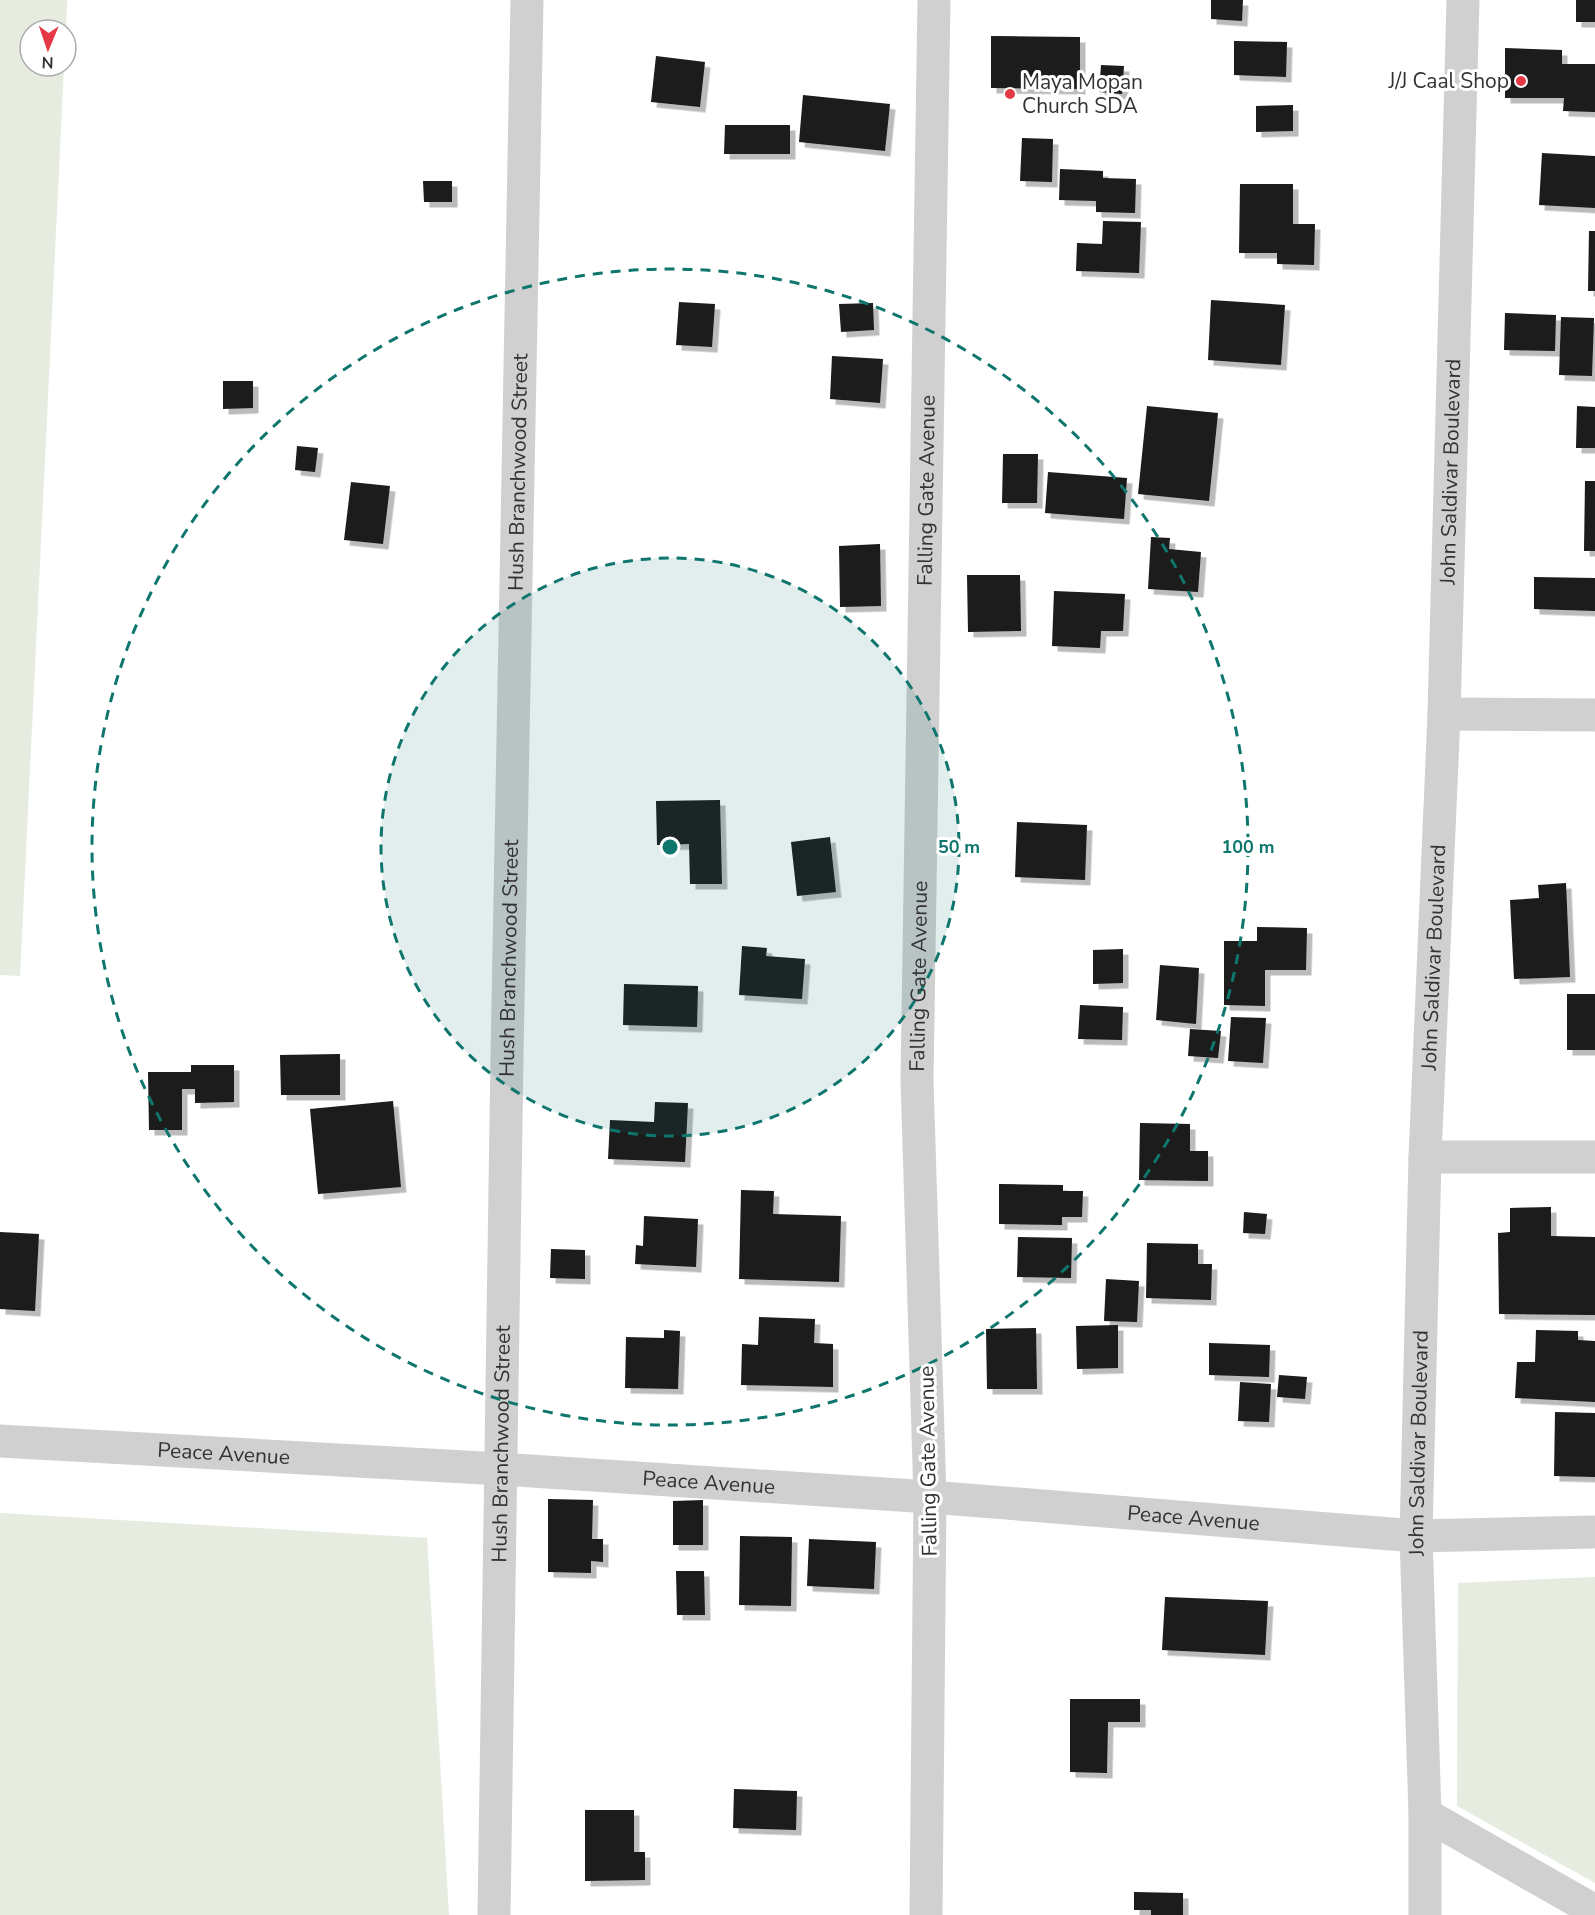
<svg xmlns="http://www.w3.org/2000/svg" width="1595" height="1915" font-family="'Nunito Sans',sans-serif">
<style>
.green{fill:#e6ecdf}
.building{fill:#1a1a1a;filter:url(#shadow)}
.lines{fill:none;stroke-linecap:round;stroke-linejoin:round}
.minor{stroke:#d0d0d0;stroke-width:33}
.ring{fill:none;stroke:#0f766e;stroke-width:3;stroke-dasharray:10 8}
.poi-dot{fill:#e63946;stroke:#fff;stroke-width:2}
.labels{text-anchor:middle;stroke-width:6;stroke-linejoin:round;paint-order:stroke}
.poi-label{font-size:21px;fill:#333;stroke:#fff;text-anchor:end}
.street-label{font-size:21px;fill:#333;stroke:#fff}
.centre{fill:#0f766e;stroke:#fff;stroke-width:3}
.ring-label{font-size:18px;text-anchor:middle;font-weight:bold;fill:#0f766e;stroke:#fff;stroke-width:6;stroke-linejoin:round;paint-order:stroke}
</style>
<defs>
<filter id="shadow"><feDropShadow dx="5.5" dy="5.5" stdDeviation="0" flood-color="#0004"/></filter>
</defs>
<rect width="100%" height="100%" fill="#fff"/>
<!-- green -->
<path class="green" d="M 0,0 L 67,0 L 66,30 L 30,30 L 30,66 L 64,66 L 20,976 L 0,975 Z
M 0,1513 L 427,1538 L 449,1915 L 0,1915 Z
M 1595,1577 L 1595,1883 L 1457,1806 L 1458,1583 Z"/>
<!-- building -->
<path class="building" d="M 1211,0 L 1243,0 L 1242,21 L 1211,19 Z
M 1576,0 L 1595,0 L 1595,22 L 1576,22 Z
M 991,36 L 1080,37 L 1080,89 L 991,88 Z
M 1234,41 L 1287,42 L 1286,77 L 1234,75 Z
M 1505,48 L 1562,50 L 1562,64 L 1595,64 L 1595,112 L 1563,111 L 1564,98 L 1505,98 Z
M 656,56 L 705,62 L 700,107 L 651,102 Z
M 1101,65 L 1124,66 L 1122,94 L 1099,92 Z
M 803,95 L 890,104 L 885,151 L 799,142 Z
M 1293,105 L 1293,131 L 1256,132 L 1256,106 Z
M 725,125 L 790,125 L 790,154 L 724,154 Z
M 1022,138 L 1053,139 L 1052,182 L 1020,181 Z
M 1542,153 L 1595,156 L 1595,208 L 1539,205 Z
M 1060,169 L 1103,171 L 1103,178 L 1136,179 L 1135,213 L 1096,212 L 1096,201 L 1059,200 Z
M 423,181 L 452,181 L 452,202 L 424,202 Z
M 1240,184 L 1293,184 L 1293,224 L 1315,224 L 1314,265 L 1277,264 L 1277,253 L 1239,253 Z
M 1103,221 L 1141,222 L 1139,273 L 1076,271 L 1077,243 L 1102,244 Z
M 1589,231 L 1595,231 L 1595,291 L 1588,291 Z
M 1211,300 L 1285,305 L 1281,365 L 1208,360 Z
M 679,302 L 715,304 L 712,347 L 676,345 Z
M 873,303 L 874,330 L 841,332 L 839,304 Z
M 1505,313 L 1556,315 L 1555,351 L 1504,350 Z
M 1561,317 L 1594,318 L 1592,376 L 1559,375 Z
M 832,356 L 883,359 L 880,403 L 830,399 Z
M 223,381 L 253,381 L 253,408 L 223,409 Z
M 1147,406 L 1218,413 L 1209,501 L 1138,494 Z
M 1577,406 L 1595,407 L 1595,448 L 1576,448 Z
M 297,446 L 318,448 L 315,472 L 295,470 Z
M 1003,454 L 1038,454 L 1037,503 L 1002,503 Z
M 1048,472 L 1127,478 L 1124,519 L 1045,513 Z
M 1585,481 L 1595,481 L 1595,551 L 1584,551 Z
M 351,482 L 390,486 L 383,544 L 344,540 Z
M 1151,537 L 1170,538 L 1169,549 L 1201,552 L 1198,592 L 1148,589 Z
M 880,544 L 881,606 L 840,607 L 839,546 Z
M 967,575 L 1020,575 L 1021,631 L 968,632 Z
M 1534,577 L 1595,578 L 1595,611 L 1534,609 Z
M 1054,591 L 1125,594 L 1123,631 L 1101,631 L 1100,648 L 1052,646 Z
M 720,800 L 722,884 L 690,884 L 689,844 L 657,845 L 656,801 Z
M 1017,822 L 1087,825 L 1085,880 L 1015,877 Z
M 830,837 L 836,892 L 797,896 L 791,842 Z
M 1566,883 L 1570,977 L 1514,979 L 1510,900 L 1539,898 L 1538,885 Z
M 1257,927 L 1307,928 L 1306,970 L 1265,970 L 1265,1006 L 1224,1005 L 1224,941 L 1257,941 Z
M 742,946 L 767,948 L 766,956 L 805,959 L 802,999 L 739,995 Z
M 1123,949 L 1123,983 L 1093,984 L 1093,950 Z
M 1160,965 L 1199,968 L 1196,1024 L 1156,1020 Z
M 624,984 L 698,986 L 697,1027 L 623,1025 Z
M 1567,994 L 1595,994 L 1595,1050 L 1567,1050 Z
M 1080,1005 L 1123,1007 L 1122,1040 L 1078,1039 Z
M 1231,1017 L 1266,1018 L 1263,1063 L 1228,1061 Z
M 1190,1029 L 1221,1031 L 1218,1058 L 1188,1056 Z
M 340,1054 L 340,1095 L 281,1095 L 280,1055 Z
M 191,1065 L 234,1065 L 234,1102 L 195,1103 L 195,1089 L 182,1089 L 182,1130 L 149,1130 L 148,1072 L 191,1072 Z
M 393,1101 L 401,1187 L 318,1194 L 310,1109 Z
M 655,1102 L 688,1103 L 685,1162 L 608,1159 L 610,1120 L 654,1122 Z
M 1140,1123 L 1190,1124 L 1190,1151 L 1208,1151 L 1208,1181 L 1139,1180 Z
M 999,1184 L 1063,1185 L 1063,1191 L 1083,1191 L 1082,1217 L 1062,1217 L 1062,1225 L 999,1224 Z
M 741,1190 L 774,1191 L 773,1214 L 841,1216 L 839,1282 L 739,1279 Z
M 1551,1207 L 1551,1236 L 1595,1237 L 1595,1315 L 1499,1314 L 1498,1233 L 1510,1232 L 1510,1208 Z
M 1244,1212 L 1267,1214 L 1265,1234 L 1243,1233 Z
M 644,1216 L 698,1219 L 696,1267 L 635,1264 L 636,1245 L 643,1246 Z
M 0,1232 L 39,1234 L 35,1311 L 0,1309 Z
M 1018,1237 L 1072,1238 L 1071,1278 L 1017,1277 Z
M 1147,1243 L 1198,1244 L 1198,1264 L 1212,1264 L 1211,1300 L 1146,1298 Z
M 551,1249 L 585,1250 L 585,1279 L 550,1278 Z
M 1106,1279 L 1139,1281 L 1137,1322 L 1104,1321 Z
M 759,1317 L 815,1319 L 814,1343 L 833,1344 L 833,1387 L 741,1385 L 742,1344 L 758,1345 Z
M 1118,1325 L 1118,1368 L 1077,1369 L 1076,1326 Z
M 1036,1328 L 1037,1389 L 987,1389 L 986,1329 Z
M 664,1330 L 680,1331 L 678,1389 L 625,1388 L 626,1337 L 664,1338 Z
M 1536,1330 L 1578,1331 L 1578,1340 L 1595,1341 L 1595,1402 L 1515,1398 L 1517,1362 L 1535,1362 Z
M 1209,1343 L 1270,1345 L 1269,1377 L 1209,1375 Z
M 1279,1375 L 1307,1377 L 1305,1399 L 1277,1397 Z
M 1240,1382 L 1271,1384 L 1269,1422 L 1238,1421 Z
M 1555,1412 L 1595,1413 L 1595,1477 L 1554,1476 Z
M 548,1499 L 593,1500 L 592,1539 L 603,1539 L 603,1562 L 591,1561 L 591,1573 L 548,1572 Z
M 703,1500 L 703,1545 L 673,1545 L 673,1501 Z
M 740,1536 L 792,1537 L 791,1606 L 739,1605 Z
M 809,1539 L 876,1542 L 874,1589 L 807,1586 Z
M 676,1571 L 704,1571 L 705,1615 L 677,1615 Z
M 1165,1597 L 1268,1601 L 1265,1655 L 1162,1650 Z
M 1070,1699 L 1140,1699 L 1140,1722 L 1108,1722 L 1107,1773 L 1070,1772 Z
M 734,1789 L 797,1791 L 796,1830 L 733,1828 Z
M 585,1810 L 634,1810 L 634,1852 L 645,1852 L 645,1880 L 585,1881 Z
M 1134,1892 L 1183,1893 L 1183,1915 L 1151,1915 L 1151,1910 L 1134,1910 Z"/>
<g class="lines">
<!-- minor -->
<g class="minor">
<path d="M 1444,714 L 1595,715"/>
<path d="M 1425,1157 L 1595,1157"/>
<path id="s1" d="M 0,1441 L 501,1469 L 930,1497 L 1416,1536 L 1595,1532"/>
<path d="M 1425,1814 L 1595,1911"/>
<path id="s2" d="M 494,1915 L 507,1056 L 527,0"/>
<path id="s3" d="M 926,1915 L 930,1497 L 917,1080 L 934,0"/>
<path id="s4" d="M 1425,1915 L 1425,1814 L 1416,1536 L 1425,1157 L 1444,714 L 1463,0"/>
</g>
</g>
<!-- distance rings -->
<circle cx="670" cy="847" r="289" fill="#0f766e" fill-opacity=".12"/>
<g class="ring">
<circle cx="670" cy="847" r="289"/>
<circle cx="670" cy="847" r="578"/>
</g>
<!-- markers -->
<g class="poi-dot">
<circle cx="1521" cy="81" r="6"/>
<circle cx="1010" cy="94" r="6"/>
</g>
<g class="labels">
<!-- poi labels -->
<g class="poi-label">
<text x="1509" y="88">J/J Caal Shop</text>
<text x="1022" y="89" text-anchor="start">Maya Mopan<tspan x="1022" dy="24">Church SDA</tspan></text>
</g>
<!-- street labels -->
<g class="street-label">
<text dy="7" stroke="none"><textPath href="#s2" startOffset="1443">Hush Branchwood Street</textPath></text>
<text dy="7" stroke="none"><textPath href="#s4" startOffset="1444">John Saldivar Boulevard</textPath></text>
<text dy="7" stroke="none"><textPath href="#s3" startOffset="1425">Falling Gate Avenue</textPath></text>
<text dy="7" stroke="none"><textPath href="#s2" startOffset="957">Hush Branchwood Street</textPath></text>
<text dy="7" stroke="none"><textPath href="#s4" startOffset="958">John Saldivar Boulevard</textPath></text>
<text dy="7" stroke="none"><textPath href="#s3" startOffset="939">Falling Gate Avenue</textPath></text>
<text dy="7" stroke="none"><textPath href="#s2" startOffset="471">Hush Branchwood Street</textPath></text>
<text dy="7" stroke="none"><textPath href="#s4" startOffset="472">John Saldivar Boulevard</textPath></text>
<text dy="7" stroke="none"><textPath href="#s1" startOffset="224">Peace Avenue</textPath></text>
<text transform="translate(928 1461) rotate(-91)" y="7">Falling Gate Avenue</text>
<text dy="7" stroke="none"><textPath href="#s1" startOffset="710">Peace Avenue</textPath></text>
<text dy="7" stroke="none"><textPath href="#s1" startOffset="1196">Peace Avenue</textPath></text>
</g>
</g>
<circle cx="670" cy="847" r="9" class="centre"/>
<g class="ring-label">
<text x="959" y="853">50 m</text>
<text x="1248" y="853">100 m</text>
</g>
<!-- north arrow -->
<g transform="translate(48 48) rotate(182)"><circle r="28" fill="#ffffff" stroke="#adadad" stroke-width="1.5"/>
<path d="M0-4.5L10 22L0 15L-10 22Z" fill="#e63946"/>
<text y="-9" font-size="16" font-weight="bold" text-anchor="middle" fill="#333333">N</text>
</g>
</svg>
